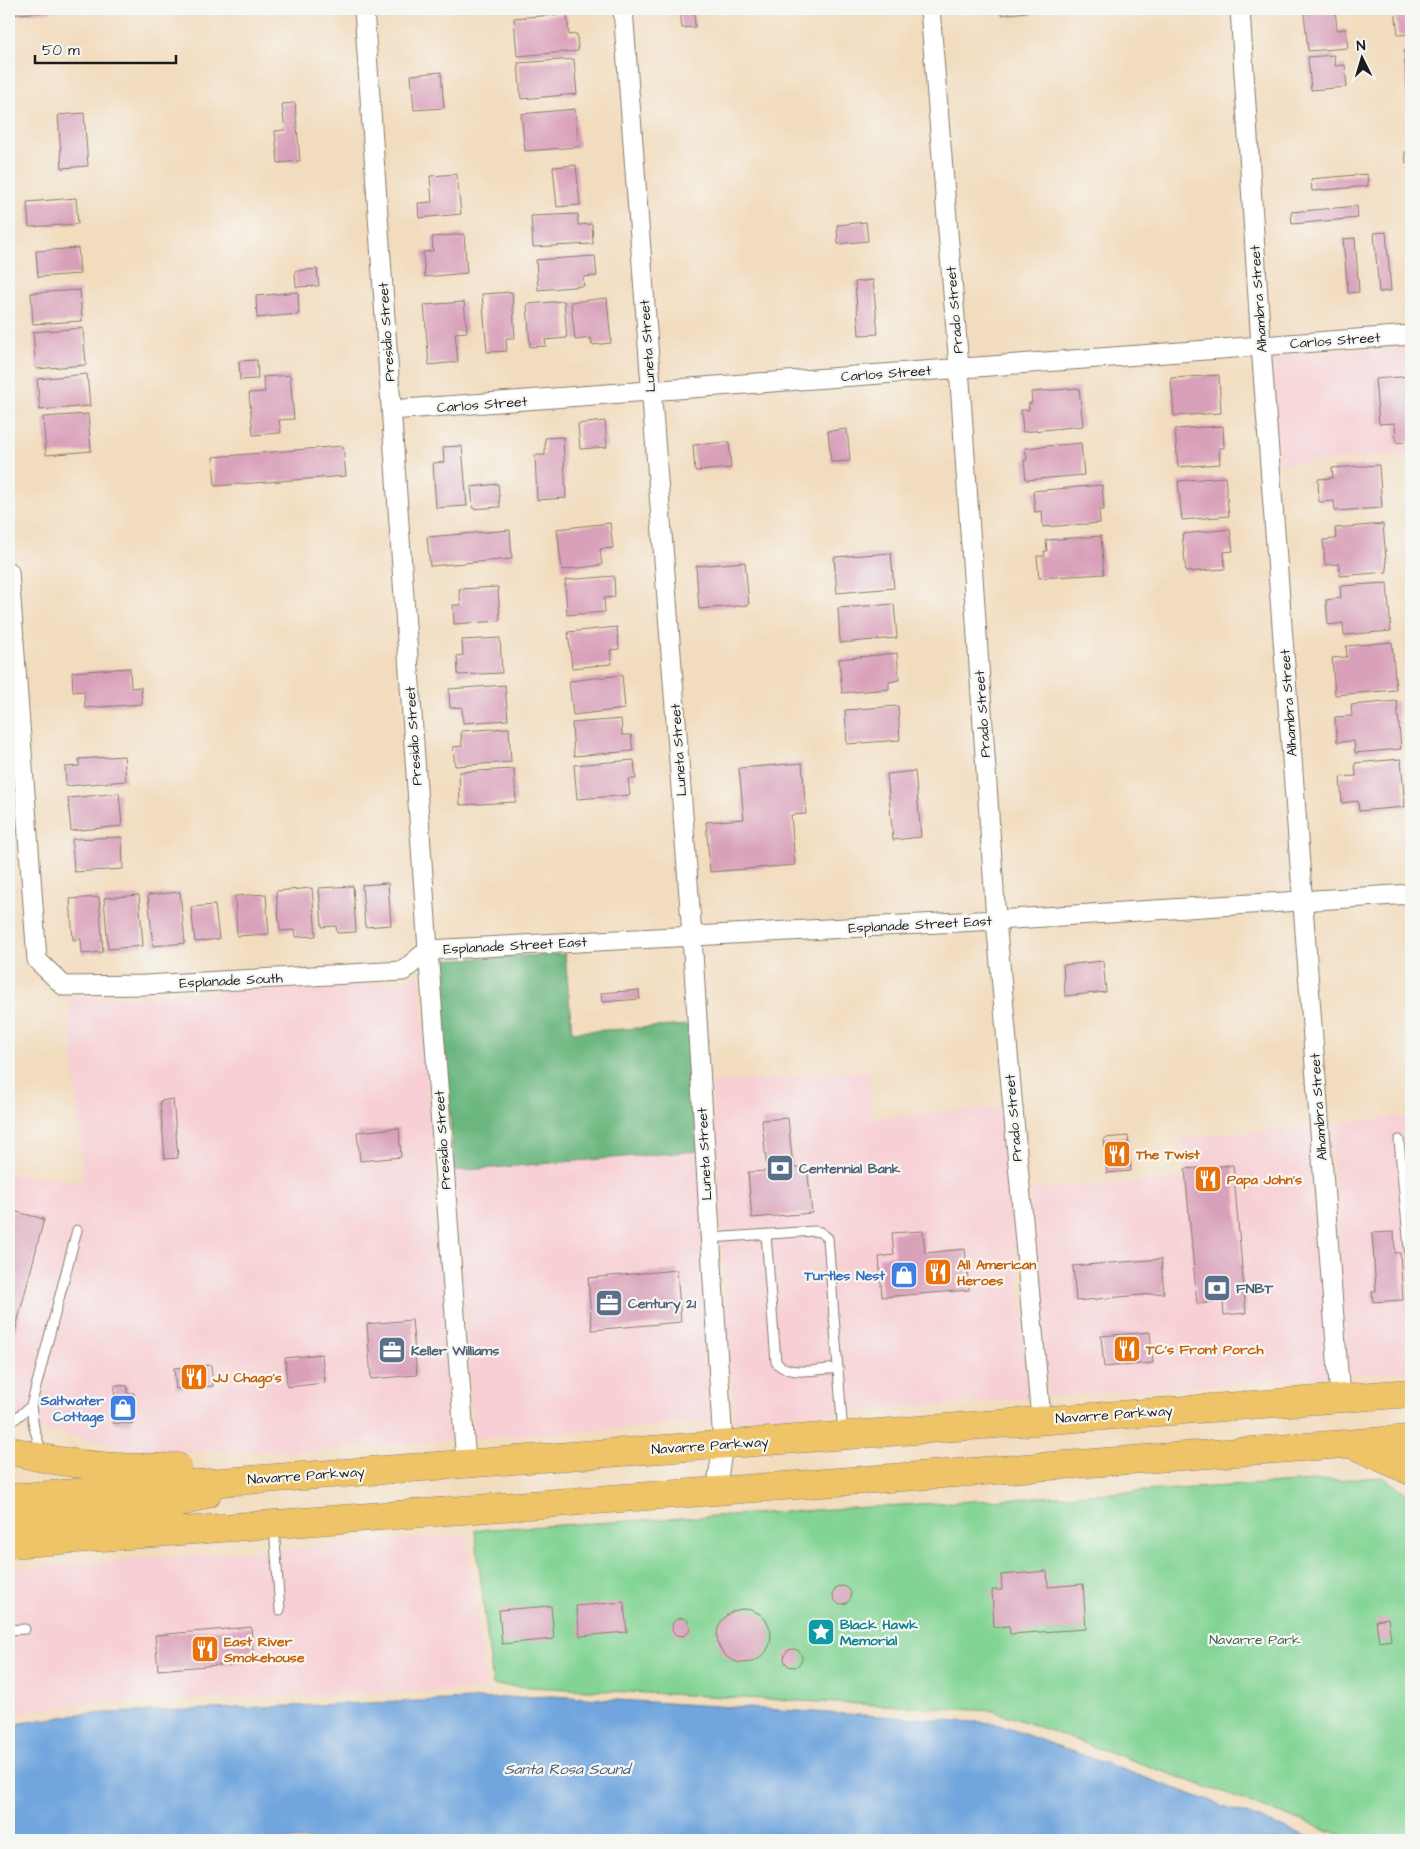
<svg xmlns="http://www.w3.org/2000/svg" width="1420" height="1849" font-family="'Architects Daughter',sans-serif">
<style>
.built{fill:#f7cfd4}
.green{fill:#83d494;stroke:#507858}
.forest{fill:#6ab67e;stroke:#43694d}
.water{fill:#70a5dd;stroke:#46607c}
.building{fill:#d9a0ba}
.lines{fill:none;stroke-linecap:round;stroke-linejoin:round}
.service-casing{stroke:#877c6d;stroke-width:11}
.minor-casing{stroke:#877c6d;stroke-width:21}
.trunk-casing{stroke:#877c6d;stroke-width:29}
.service{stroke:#fff;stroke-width:9}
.minor{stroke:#fff;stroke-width:19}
.trunk{stroke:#efc469;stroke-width:28}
.labels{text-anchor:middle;stroke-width:4.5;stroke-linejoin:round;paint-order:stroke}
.street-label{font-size:14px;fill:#1c1c1c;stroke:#f6f6f2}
.food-label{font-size:14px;font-weight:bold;fill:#c56008;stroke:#f6f6f2;text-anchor:start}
.service-label{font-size:14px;font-weight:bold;fill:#4e5e75;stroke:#f6f6f2;text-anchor:start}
.shop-label{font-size:14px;font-weight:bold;fill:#366cbe;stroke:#f6f6f2;text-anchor:end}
.culture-label{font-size:14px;font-weight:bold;fill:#0d838f;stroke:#f6f6f2;text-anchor:start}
.park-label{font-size:14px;fill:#405c46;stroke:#f6f6f2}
.water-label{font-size:15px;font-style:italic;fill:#425a73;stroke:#f6f6f2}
</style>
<rect width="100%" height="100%" fill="#f6f6f2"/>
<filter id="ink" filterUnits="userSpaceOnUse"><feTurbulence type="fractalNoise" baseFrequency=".02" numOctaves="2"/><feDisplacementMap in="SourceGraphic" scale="10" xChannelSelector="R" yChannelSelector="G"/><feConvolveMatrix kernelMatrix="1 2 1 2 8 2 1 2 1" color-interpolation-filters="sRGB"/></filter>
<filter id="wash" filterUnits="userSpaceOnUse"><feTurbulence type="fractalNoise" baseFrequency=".0096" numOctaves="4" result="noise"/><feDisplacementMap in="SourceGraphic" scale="20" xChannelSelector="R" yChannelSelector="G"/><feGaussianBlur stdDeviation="1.12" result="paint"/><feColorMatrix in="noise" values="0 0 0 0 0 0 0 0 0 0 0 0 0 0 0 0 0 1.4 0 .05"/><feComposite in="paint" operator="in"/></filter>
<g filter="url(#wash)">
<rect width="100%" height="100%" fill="#f2dcbe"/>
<!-- built -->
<path class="built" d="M 1411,346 L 1411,454 L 1279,465 L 1271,356 Z
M 420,970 L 455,1440 L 301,1452 L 139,1450 L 17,1425 L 9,1422 L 9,1174 L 83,1181 L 68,998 L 145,996 L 403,982 L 409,980 Z
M 868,1071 L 873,1118 L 1003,1107 L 1029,1398 L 734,1420 L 711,1083 Z
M 1411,1116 L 1411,1370 L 1348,1375 L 1329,1124 Z
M 1310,1126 L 1329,1376 L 1048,1397 L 1029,1190 L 1186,1178 L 1182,1138 Z
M 697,1151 L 715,1421 L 474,1439 L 454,1171 Z
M 467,1535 L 486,1689 L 80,1704 L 9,1715 L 9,1569 Z"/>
<!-- green -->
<path class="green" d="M 1383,1477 L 1411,1497 L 1411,1840 L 1355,1840 L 994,1711 L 493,1685 L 475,1530 Z"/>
<!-- forest -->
<path class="forest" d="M 565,954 L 572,1032 L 688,1025 L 697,1151 L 454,1171 L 439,960 Z"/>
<!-- water -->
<path class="water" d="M 552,1696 L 994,1723 L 1318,1840 L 9,1840 L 9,1725 L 80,1714 Z"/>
<g id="blocks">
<!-- building -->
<path class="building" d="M 9,9 L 53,9 L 53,11 L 9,15 Z
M 680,9 L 704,9 L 704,10 L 694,11 L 695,27 L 682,28 Z
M 1001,9 L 1027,9 L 1027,12 L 1001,15 Z
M 1310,9 L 1335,9 L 1337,30 L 1346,29 L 1348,48 L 1308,51 L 1304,13 L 1310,13 Z
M 1395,9 L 1411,9 L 1411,34 L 1398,35 Z
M 567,14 L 569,35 L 577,34 L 578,51 L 517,56 L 514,18 Z
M 1411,50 L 1411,90 L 1407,90 L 1404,51 Z
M 1334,55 L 1335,66 L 1345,65 L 1347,87 L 1311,90 L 1308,57 Z
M 574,59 L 577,94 L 521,99 L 518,63 Z
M 441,72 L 444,108 L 414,110 L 411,75 Z
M 1407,102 L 1411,102 L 1411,129 L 1410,129 Z
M 295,103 L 300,161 L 278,163 L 275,131 L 285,130 L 282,104 Z
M 575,109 L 579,147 L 525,151 L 521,114 Z
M 84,113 L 88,166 L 62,168 L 58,115 Z
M 1411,151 L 1411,163 L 1406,163 L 1405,152 Z
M 576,165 L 580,205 L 557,207 L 553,167 Z
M 457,174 L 461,214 L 419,218 L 418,203 L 432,202 L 430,176 Z
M 1367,174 L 1368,186 L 1312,191 L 1311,179 Z
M 76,198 L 78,224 L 29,227 L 27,202 Z
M 1357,206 L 1358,218 L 1292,224 L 1291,212 Z
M 578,214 L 578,225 L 592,224 L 593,244 L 533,247 L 531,216 Z
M 866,222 L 868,241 L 838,244 L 837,225 Z
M 1386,232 L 1391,291 L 1379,292 L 1374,233 Z
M 464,234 L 467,273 L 425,277 L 423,252 L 433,251 L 432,237 Z
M 1355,238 L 1359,292 L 1348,293 L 1343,239 Z
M 78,248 L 80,274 L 38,277 L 36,251 Z
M 595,256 L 597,276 L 583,277 L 584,286 L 538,290 L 536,260 Z
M 317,269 L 319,286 L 296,287 L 295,271 Z
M 873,280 L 878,334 L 859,335 L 855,282 Z
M 80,290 L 82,321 L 33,324 L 31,293 Z
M 298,292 L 299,314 L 257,318 L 256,296 Z
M 512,292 L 515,338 L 506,338 L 507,351 L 487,352 L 482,294 Z
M 607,298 L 611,343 L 592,345 L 591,338 L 575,340 L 571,302 Z
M 564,301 L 567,338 L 545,340 L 546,346 L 530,347 L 527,304 Z
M 464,302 L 467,332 L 455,333 L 458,362 L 429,365 L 424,305 Z
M 83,328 L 86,365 L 36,369 L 33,332 Z
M 257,360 L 258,379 L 240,380 L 239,361 Z
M 87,374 L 90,406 L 40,410 L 37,379 Z
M 290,375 L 294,419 L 279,420 L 281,433 L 253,435 L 249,393 L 265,392 L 263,377 Z
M 1219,375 L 1221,413 L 1174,416 L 1171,378 Z
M 1411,376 L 1411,441 L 1396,443 L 1395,423 L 1379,424 L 1375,379 Z
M 1079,388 L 1083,426 L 1023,432 L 1021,410 L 1029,410 L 1029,403 L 1032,403 L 1031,392 Z
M 88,414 L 91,451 L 46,455 L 43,417 Z
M 605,421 L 607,447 L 580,449 L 578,424 Z
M 1223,426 L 1224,448 L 1219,448 L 1220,464 L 1178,467 L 1175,429 Z
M 847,429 L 850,461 L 831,462 L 828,431 Z
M 563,437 L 566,498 L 537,500 L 535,455 L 545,455 L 545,438 Z
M 729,442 L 731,468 L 695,471 L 693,445 Z
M 1081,443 L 1084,475 L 1026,480 L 1024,460 L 1027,460 L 1025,448 Z
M 343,446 L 346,476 L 215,486 L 213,457 Z
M 462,446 L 467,506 L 436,508 L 433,463 L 444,462 L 443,447 Z
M 1379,465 L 1382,508 L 1335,511 L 1334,501 L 1319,502 L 1318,479 L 1333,478 L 1332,468 Z
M 1225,477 L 1229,516 L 1182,520 L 1178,481 Z
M 498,484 L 500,507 L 473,509 L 471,487 Z
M 1102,485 L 1104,510 L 1099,510 L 1100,523 L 1043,527 L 1042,511 L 1035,512 L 1033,491 Z
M 610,523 L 613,548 L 600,549 L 602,565 L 562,570 L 557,529 Z
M 1383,524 L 1387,572 L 1340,576 L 1339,564 L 1325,565 L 1323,540 L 1336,539 L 1335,528 Z
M 1230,529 L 1233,551 L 1224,552 L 1225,569 L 1186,572 L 1182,534 Z
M 510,530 L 512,559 L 430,566 L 427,537 Z
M 1101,536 L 1104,574 L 1039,578 L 1037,556 L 1045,556 L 1044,551 L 1047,551 L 1046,540 Z
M 891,553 L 894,588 L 837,593 L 834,557 Z
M 745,562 L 749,605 L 699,609 L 696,566 Z
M 614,576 L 615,597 L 604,598 L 605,612 L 567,615 L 565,580 Z
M 1387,583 L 1391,631 L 1344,635 L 1343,623 L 1328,625 L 1326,600 L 1341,598 L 1340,586 Z
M 498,587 L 500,621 L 454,624 L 453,605 L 461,605 L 459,589 Z
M 894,604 L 897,638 L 840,643 L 838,608 Z
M 617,627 L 619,649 L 610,650 L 612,664 L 572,668 L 568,632 Z
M 500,638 L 502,673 L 458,675 L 457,656 L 463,655 L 462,640 Z
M 1392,642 L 1396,690 L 1335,695 L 1332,658 L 1347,657 L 1346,646 Z
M 897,653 L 899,680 L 889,682 L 889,689 L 842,693 L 839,659 Z
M 130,668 L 131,688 L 141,687 L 142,704 L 85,708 L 84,691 L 73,692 L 72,672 Z
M 622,675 L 625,709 L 573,715 L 569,681 Z
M 505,685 L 508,720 L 463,723 L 462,707 L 450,708 L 449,689 Z
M 1397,701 L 1401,749 L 1355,753 L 1354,741 L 1337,742 L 1335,717 L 1352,716 L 1351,705 Z
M 898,706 L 900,740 L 847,744 L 845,710 Z
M 621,719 L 622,735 L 631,735 L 633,751 L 574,756 L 572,723 Z
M 509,728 L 511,762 L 455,766 L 453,747 L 462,746 L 461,731 Z
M 124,756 L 126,781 L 66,786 L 65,767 L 79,766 L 79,759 Z
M 1401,759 L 1405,807 L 1359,811 L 1358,801 L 1342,803 L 1340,777 L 1356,776 L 1355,763 Z
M 634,760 L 636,779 L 628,779 L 630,795 L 577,799 L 574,765 Z
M 802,763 L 806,814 L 791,815 L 795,865 L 710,872 L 706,822 L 744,819 L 739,768 Z
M 514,769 L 516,802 L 460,805 L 459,772 Z
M 915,771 L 921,837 L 893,840 L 887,774 Z
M 119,793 L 122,826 L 71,831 L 68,798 Z
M 122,837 L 123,869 L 74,872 L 72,839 Z
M 388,883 L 391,925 L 365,927 L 362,885 Z
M 353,886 L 356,932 L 337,933 L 336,926 L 322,927 L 319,888 Z
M 312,888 L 316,936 L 296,937 L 295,930 L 280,931 L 276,891 Z
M 180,892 L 185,943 L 153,946 L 148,895 Z
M 266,894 L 269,934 L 237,936 L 235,896 Z
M 139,895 L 143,946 L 108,949 L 104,898 Z
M 99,897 L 103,952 L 82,954 L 81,939 L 73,940 L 70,899 Z
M 215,905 L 219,939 L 195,942 L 191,907 Z
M 1103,961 L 1106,992 L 1065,996 L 1063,965 Z
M 639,990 L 640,999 L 602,1002 L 601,993 Z
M 173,1099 L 178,1158 L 165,1159 L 160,1101 Z
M 788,1118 L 793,1168 L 807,1167 L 812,1213 L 752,1218 L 748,1172 L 767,1171 L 762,1120 Z
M 399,1128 L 401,1157 L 360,1161 L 357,1132 Z
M 1128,1136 L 1131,1171 L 1107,1173 L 1104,1138 Z
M 1233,1165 L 1246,1313 L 1224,1315 L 1223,1301 L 1197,1304 L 1185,1169 Z
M 13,1211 L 44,1219 L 9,1355 L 9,1229 Z
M 923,1231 L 925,1253 L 965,1249 L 969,1290 L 882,1297 L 879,1257 L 894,1255 L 892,1233 Z
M 1394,1232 L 1395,1253 L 1400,1253 L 1403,1300 L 1373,1302 L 1372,1291 L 1376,1291 L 1372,1233 Z
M 1161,1259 L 1164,1293 L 1076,1301 L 1073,1266 Z
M 677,1270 L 681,1322 L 592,1330 L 588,1278 Z
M 412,1320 L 417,1375 L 371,1379 L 367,1324 Z
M 1150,1332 L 1153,1363 L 1104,1367 L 1101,1336 Z
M 322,1354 L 325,1383 L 287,1387 L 285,1358 Z
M 211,1365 L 213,1386 L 176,1389 L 174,1368 Z
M 115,1385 L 128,1386 L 127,1393 L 134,1393 L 132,1424 L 113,1423 Z
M 1047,1571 L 1048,1587 L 1083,1584 L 1086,1629 L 1010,1634 L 1009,1626 L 994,1627 L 992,1590 L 1002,1590 L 1001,1575 Z
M833 1595a9 9 0 1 1 18 0a9 9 0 1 1-18 0Z
M 624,1602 L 627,1632 L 580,1636 L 576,1606 Z
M 551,1606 L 554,1639 L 502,1644 L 499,1610 Z
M717 1636a27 27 0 1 1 54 0a27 27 0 1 1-54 0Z
M 1388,1618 L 1391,1640 L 1379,1642 L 1376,1620 Z
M672 1627a9 9 0 1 1 18 0a9 9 0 1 1-18 0Z
M 251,1627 L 254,1662 L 158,1670 L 155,1635 Z
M784 1658a9 9 0 1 1 18 0a9 9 0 1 1-18 0Z"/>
</g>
</g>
<g filter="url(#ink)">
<use href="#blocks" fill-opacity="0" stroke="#877c6d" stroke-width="1"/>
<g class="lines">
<!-- service casing -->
<g class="service-casing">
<path id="service" d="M 1399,1140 L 1411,1269
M 766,1234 L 776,1362 C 786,1377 822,1369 838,1368
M 710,1238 L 814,1231 L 820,1232 L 828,1238 L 843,1434
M 9,1424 L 31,1406
M 42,1453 L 34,1428 L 31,1406 L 77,1230
M 274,1527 L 280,1610
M 9,1630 L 25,1629"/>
</g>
<!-- minor casing -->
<g class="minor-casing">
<path id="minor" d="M 364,9 L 428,950 L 466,1463
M 623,9 L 692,936 L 723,1445 L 716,1491
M 930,9 L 959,367 L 996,920 L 1041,1419
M 1240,9 L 1261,346 L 1340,1398
M 391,410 L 1411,335
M 9,572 L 37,960 L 64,986 L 145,985 L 403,971 L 428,950 L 996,920 L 1411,894"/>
</g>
<!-- trunk casing -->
<g class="trunk-casing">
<path id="trunk" d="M 1354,1445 L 1411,1471
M 9,1450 C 64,1465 119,1470 177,1467
M 9,1498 L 1411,1393
M 9,1520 L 161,1509 L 207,1494
M 9,1544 L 1411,1439"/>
</g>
<!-- service -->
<use href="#service" class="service"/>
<!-- minor -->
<use href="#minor" class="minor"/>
<!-- trunk -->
<use href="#trunk" class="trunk"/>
</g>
</g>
<!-- icons -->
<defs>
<g id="restaurant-square" transform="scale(1.4375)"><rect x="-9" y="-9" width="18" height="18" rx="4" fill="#e8710a" stroke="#f6f6f2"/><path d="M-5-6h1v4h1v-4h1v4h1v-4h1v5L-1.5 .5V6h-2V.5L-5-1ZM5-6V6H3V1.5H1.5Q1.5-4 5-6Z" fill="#fff"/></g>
<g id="bank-square" transform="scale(1.4375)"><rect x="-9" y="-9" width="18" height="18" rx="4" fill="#5c6f8a" stroke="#f6f6f2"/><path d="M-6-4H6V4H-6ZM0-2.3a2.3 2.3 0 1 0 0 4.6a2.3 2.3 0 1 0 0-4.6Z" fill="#fff"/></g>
<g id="shop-square" transform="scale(1.4375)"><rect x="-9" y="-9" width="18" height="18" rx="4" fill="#3f7fe0" stroke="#f6f6f2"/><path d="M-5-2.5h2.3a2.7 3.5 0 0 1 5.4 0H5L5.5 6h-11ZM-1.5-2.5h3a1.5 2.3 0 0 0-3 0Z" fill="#fff"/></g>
<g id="office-square" transform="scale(1.4375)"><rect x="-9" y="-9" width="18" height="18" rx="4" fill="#5c6f8a" stroke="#f6f6f2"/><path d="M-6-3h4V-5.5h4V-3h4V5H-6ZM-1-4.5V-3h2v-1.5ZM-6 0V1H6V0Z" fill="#fff"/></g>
<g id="sight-square" transform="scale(1.4375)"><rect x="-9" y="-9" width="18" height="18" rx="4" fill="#0f9aa8" stroke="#f6f6f2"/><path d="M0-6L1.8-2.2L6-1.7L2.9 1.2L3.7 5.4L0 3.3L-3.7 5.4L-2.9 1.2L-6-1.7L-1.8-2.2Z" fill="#fff"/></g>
</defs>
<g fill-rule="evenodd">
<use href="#restaurant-square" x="1117" y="1154"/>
<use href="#bank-square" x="780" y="1168"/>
<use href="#restaurant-square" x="1208" y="1179"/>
<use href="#restaurant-square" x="938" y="1272"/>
<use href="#shop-square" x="904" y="1275"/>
<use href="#bank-square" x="1217" y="1288"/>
<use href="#office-square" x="609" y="1303"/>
<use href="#restaurant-square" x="1127" y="1349"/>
<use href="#office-square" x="392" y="1350"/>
<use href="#restaurant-square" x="194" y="1377"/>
<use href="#shop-square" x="123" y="1408"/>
<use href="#sight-square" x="821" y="1632"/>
<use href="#restaurant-square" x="205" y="1649"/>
</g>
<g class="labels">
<!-- street labels -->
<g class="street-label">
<text transform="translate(1258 299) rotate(-94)" y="5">Alhambra Street</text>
<text transform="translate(954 310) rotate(-95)" y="5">Prado Street</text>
<text transform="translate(386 332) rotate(-94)" y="5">Presidio Street</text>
<text transform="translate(1335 340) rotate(-4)" y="5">Carlos Street</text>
<text transform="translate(647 346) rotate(-94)" y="5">Luneta Street</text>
<text transform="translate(886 373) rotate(-4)" y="5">Carlos Street</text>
<text transform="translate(482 404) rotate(-4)" y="5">Carlos Street</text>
<text transform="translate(1288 703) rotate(-94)" y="5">Alhambra Street</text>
<text transform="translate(982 714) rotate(-94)" y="5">Prado Street</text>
<text transform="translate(413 736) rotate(-94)" y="5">Presidio Street</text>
<text transform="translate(678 750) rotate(-94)" y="5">Luneta Street</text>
<text transform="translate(920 924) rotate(-3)" y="5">Esplanade Street East</text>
<text transform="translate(515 945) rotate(-3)" y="5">Esplanade Street East</text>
<text transform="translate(231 980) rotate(-3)" y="5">Esplanade South</text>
<text transform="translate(1318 1107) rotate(-94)" y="5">Alhambra Street</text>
<text transform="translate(1013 1118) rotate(-95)" y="5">Prado Street</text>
<text transform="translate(442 1140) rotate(-94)" y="5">Presidio Street</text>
<text transform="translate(704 1154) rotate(-93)" y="5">Luneta Street</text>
<text transform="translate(1114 1414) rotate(-4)" y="5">Navarre Parkway</text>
<text transform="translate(710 1445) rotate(-4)" y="5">Navarre Parkway</text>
<text transform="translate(306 1475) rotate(-4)" y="5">Navarre Parkway</text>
</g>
<!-- food labels -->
<g class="food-label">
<text x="1136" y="1159">The Twist</text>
<text x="1227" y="1184">Papa John's</text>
<text x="957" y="1269">All American<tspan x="957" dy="16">Heroes</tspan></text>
<text x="1146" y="1354">TC's Front Porch</text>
<text x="213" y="1382">JJ Chago's</text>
<text x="224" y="1646">East River<tspan x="224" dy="16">Smokehouse</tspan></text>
</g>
<!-- service labels -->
<g class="service-label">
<text x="799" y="1173">Centennial Bank</text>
<text x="1236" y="1293">FNBT</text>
<text x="628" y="1308">Century 21</text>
<text x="411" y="1355">Keller Williams</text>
</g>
<!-- shop labels -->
<g class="shop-label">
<text x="885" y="1280">Turtles Nest</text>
<text x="104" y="1405">Saltwater<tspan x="104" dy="16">Cottage</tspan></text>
</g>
<!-- culture labels -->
<g class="culture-label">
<text x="840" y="1629">Black Hawk<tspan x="840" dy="16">Memorial</tspan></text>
</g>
<!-- park labels -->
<g class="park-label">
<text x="1255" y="1644">Navarre Park</text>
</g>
<!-- water labels -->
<g class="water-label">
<text x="567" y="1774">Santa Rosa Sound</text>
</g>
</g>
<!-- margin -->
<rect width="1420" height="1849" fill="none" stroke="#f6f6f2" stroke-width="30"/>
<!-- north arrow -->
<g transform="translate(1362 58) rotate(355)" stroke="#f6f6f2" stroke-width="4" paint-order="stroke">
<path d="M0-4L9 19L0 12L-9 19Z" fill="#1c1c1c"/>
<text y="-8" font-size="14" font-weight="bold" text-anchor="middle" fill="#1c1c1c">N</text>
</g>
<!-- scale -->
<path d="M35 55v8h141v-8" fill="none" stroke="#1c1c1c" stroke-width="2.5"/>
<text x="42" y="55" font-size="15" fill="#1c1c1c" stroke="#f6f6f2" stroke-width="4" paint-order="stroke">50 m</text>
</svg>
